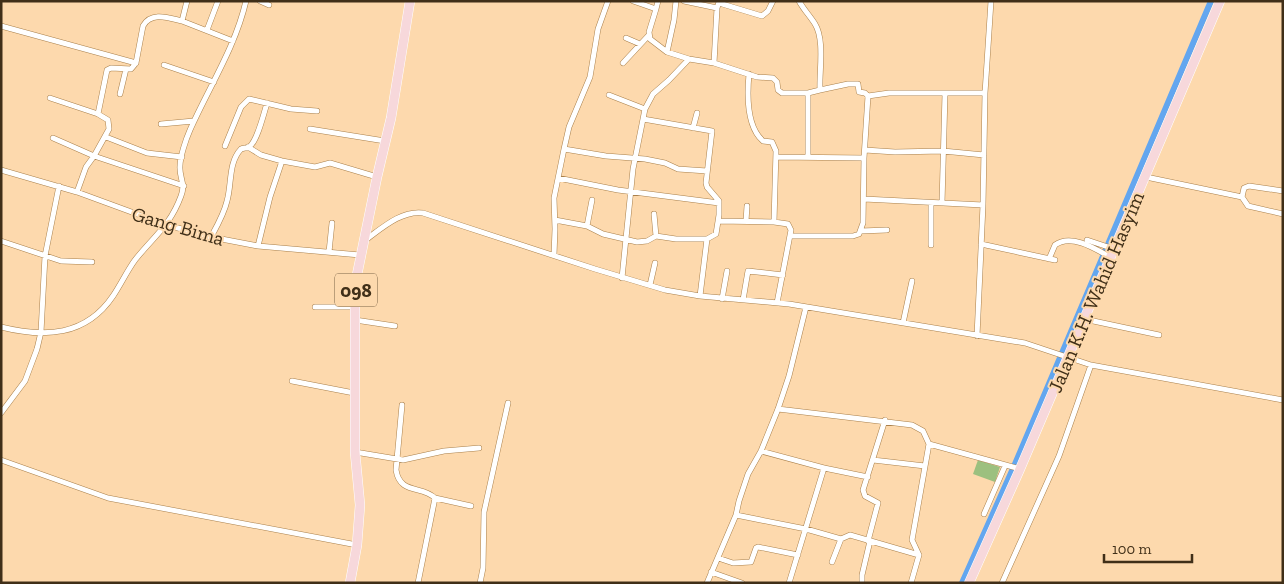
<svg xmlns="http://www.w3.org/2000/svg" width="1284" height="584" font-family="'Zilla Slab',serif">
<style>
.pitch{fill:#9cc07f}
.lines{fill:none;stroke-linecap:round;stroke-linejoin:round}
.canal{stroke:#63a6ef;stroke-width:6}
.minor-casing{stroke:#aa804b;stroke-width:6}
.primary-casing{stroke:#fff;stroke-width:10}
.minor{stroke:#fff;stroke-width:5}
.primary{stroke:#f7d8db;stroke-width:9}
.labels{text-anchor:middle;stroke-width:4;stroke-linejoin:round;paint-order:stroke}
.shield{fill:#fdd9ad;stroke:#796245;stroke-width:1}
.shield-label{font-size:19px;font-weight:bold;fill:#402f18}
.street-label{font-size:20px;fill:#402f18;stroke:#fdd9ad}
</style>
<rect width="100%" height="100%" fill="#fdd9ad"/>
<!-- pitch -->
<path class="pitch" d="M 978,460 L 1000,467 L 995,482 L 973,474 Z"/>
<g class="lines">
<!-- canal -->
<path class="canal" d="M 962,583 L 1015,464 L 1211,1"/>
<!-- minor casing -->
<g class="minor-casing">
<path id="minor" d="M 260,1 L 269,5
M 633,1 L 656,9 L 649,32 L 650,39 L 667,52 L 689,59
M 684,1 L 717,8
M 799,1 C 804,10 810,16 815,24 C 825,40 819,72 820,90 L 848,84 L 858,84 L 859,92 L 865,93 L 868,96 L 889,93 L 985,93
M 719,3 L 762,16 L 768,11 L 773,1
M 656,9 L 658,1
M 182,21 L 233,41
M 1,26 L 136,63 L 143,26 C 151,11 169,18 182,21 L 187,1
M 207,30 L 218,1
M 626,38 L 640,44
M 667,52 L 674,20 L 676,1
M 623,63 L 649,35
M 714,63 L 717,8 L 719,2
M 164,65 L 214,82
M 749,74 C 747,95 746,126 763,141 L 772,142 L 776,151 L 774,222 L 788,224 L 791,230 L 777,303
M 120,94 L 126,69
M 609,95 L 645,109
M 50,98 L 98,114 L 108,120 L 109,129 L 94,156 L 184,186
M 98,114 L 107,70 L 111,68 L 131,69 L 136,63
M 161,124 L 194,121
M 693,128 L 697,113
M 310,129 L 385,141
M 106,137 L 147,153 L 182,157
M 53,138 L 94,156 L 86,167 L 77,192
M 225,146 L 241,107 L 249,99 L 291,109 L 317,111
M 248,147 L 261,155 L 282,161 L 315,167 L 330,163 L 377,177
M 564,149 L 606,156 L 645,159 L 665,163 L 678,169 L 707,171
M 865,150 L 895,152 L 943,151 L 984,155
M 777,157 L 864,158
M 808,157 L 808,93 L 820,90
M 1,170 L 77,192 L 167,225 L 211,237 L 258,246 L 360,255
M 1146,177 L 1242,197 L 1248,206 L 1283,214
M 558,178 L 618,190 L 719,203
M 1242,197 L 1244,188 L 1249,186 L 1283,191
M 864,199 L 983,205
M 942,203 L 945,94
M 654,214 L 656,236
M 555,220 L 587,226 L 603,234 L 637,242 L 647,241 L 656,236 L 676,239 L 707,239 L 716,234 L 719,215 L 719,201 L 707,187 L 706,183 L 712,131 L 643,119
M 718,221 L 774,222
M 746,221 L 747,206
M 587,226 L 592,200
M 861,231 L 887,230
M 791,236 L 853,236 L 859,234 L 863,223 L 864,158 L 868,96
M 211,237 C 217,226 224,214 227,201 C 232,184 228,163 241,149 C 243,148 247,148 249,147 C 257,142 264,113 267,103
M 1087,240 L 1114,249
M 1,241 L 61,261 L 92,262
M 364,241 C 381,229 401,210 423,213 L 595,269 L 665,290 L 700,296 L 789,304 L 1025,343 L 1091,365 L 1283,400
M 981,244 L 1055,260
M 931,245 L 931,203
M 258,246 L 270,197 L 282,161
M 329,252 L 332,223
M 554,255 L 555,229 L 554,198 L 564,149 L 569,127 L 590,77 L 598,29 L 608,1
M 1049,259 L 1055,245 C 1071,233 1096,249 1110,257
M 622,278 L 633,169 L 645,109 L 653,94 L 669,80 L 689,59 L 714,63 L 757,77 L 773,78 L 777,82 L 778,90 L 782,93 L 808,93
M 650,285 L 655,263
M 700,296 L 707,239
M 722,299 L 727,271
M 743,300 L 748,271 L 783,275
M 315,307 L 355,307
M 1084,319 L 1159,335
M 355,320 L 395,326
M 903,323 L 912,281
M 1,327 C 45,338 86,336 113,296 C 121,284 127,271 135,260 C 154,236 170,226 181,196 C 186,183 179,178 180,166 C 180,157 186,139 190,130 C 209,87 235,48 246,1
M 977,336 L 983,205 L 985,93 L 991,1
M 292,381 L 354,393
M 402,405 L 396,470 C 400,495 422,485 435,498 L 418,583
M 778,409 L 912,425 L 923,431 L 929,444 L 912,540 L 919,555 L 911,583
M 1,413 L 25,381 L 37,349 L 41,332 L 45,256 L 59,186
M 929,444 L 1020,469
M 761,451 L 824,468 L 868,477
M 355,452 L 403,460 L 444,451 L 479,448
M 1,460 L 108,498 L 357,545
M 873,460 L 925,466
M 435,498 L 471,506
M 984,514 L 1005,466
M 736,515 L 806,529 L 841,539 L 850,535 L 919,555
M 868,541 L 878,503 L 865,496 L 863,490 L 885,420
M 718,558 L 733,563 L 751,562 L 756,548 L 758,547 L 798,555
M 832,562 L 841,539
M 711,572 L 742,583
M 480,583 L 483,568 L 484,512 L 508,403
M 707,583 L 736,515 L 739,501 L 748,474 L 761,451 L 778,409 L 789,376 L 806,307
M 789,583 L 824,468
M 862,583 L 862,575 L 870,541
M 1002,583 L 1059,456 L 1091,365"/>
</g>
<!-- primary casing -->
<g class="primary-casing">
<path id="primary" d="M 350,583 L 357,545 L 360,505 L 355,452 L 355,307 L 357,275 L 377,177 L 391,118 L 410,1
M 969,583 L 1020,469 L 1220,1"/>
</g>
<!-- minor -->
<use href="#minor" class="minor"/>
<!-- primary -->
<use href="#primary" class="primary"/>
</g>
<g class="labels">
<!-- shield labels -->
<rect class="shield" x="335" y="273.5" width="42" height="33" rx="4"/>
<g class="shield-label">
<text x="356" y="297">098</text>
</g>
<!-- street labels -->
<g class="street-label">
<text transform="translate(178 226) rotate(16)" y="7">Gang Bima</text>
<text transform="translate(1096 292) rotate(-67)" y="7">Jalan K.H. Wahid Hasyim</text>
</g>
</g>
<!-- border -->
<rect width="1284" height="584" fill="none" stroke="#402f18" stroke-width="5"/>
<!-- scale -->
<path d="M1104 554v8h88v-8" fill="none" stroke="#402f18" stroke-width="2.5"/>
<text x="1112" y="554" font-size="15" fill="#402f18" stroke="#fdd9ad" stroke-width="4" paint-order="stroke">100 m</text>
</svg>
